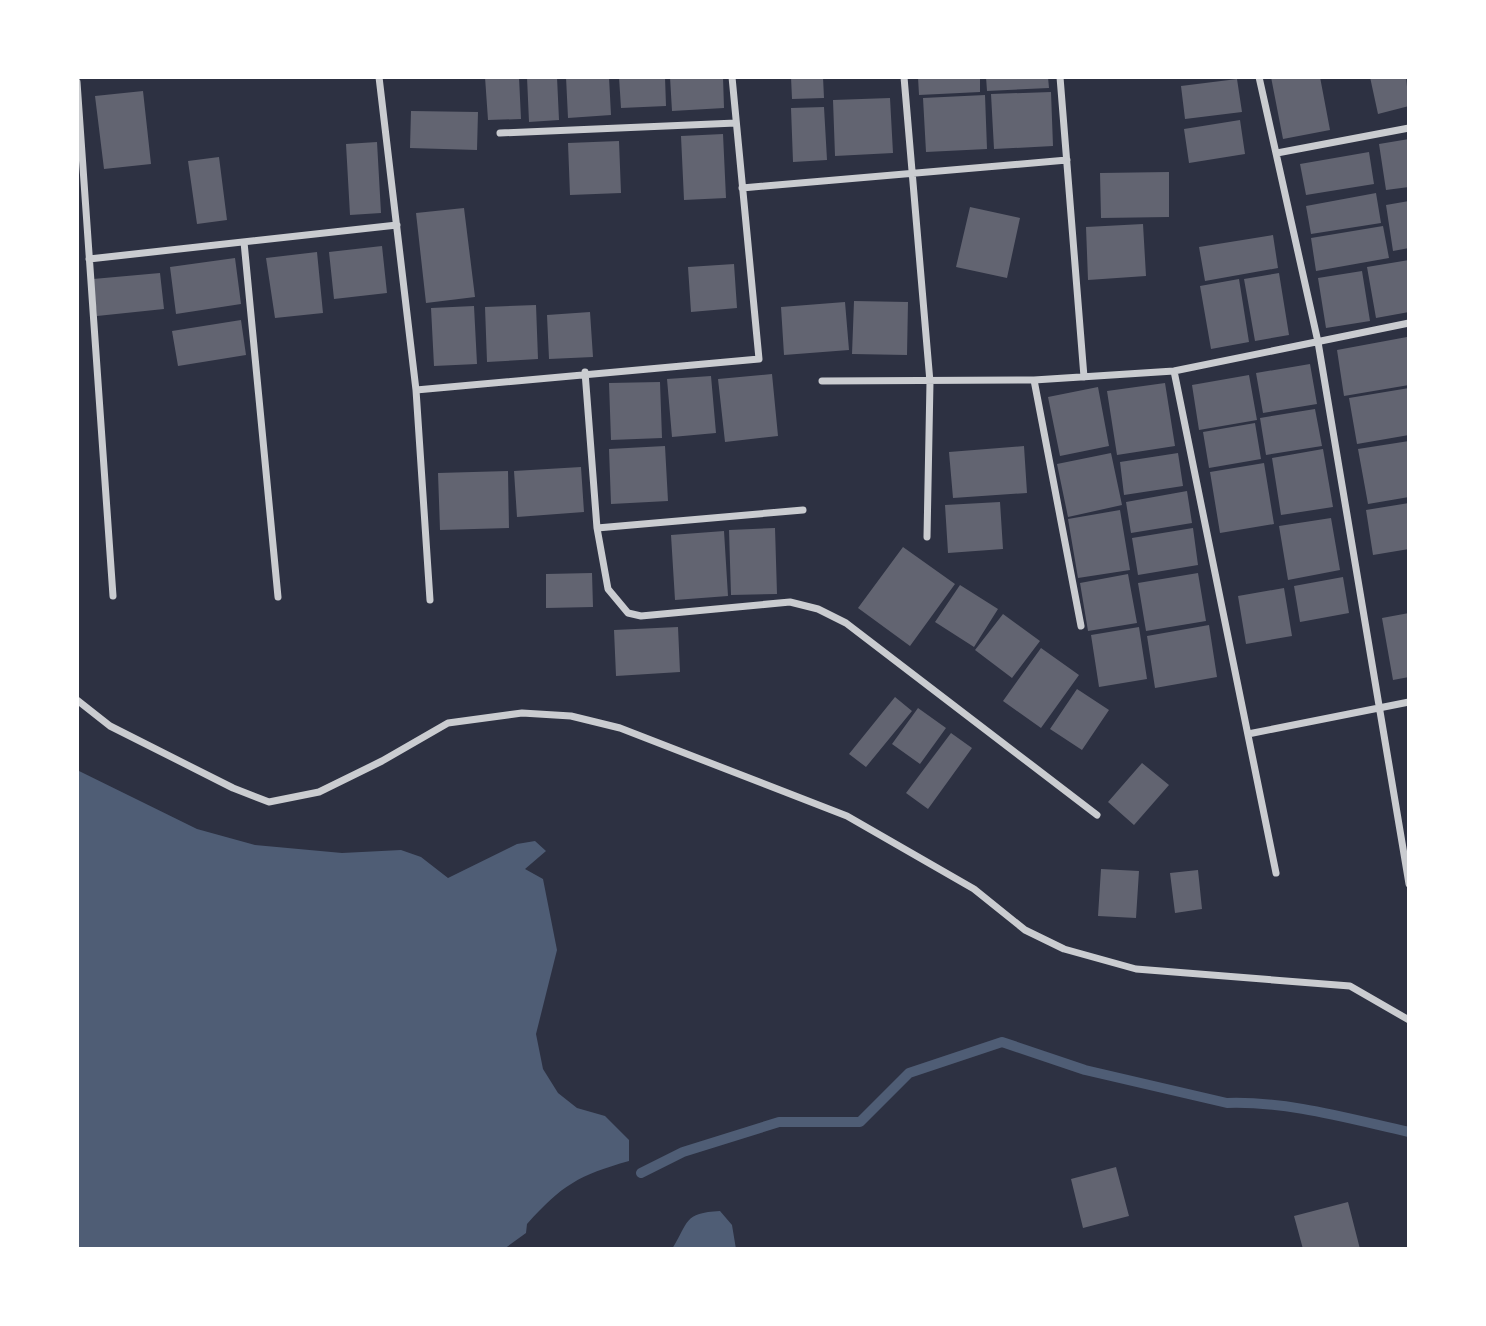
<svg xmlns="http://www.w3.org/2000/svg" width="1486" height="1326" font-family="Commissioner,sans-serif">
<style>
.water{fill:#4f5d75}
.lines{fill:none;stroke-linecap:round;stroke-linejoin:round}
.stream{stroke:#4f5d75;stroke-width:10}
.building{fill:#626471}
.minor{stroke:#caccd0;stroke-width:7}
</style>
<rect width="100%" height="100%" fill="#2d3142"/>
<!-- water -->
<path class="water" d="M 77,770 L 197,829 L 255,845 L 342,853 L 401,850 L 421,857 L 448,878 L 517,844 L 535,841 L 546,851 L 525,869 L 543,879 L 557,950 L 536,1034 L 543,1069 L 558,1093 L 577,1108 L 605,1116 L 629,1140 L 629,1161 C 579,1175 562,1185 527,1224 L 526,1233 L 504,1249 L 77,1249 Z
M 720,1211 L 732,1225 L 736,1249 L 672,1249 C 689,1222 683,1213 720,1211 Z"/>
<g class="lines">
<!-- stream -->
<path class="stream" d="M 641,1173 L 683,1152 L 779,1122 L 860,1122 L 909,1073 L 1002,1042 L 1085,1070 L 1227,1103 C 1288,1101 1350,1119 1409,1132"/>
</g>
<!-- building -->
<path class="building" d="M 485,77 L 519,77 L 521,119 L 488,120 Z
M 527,77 L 557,77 L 559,120 L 529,122 Z
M 566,77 L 609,77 L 611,115 L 568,118 Z
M 619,77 L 665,77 L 666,106 L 621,108 Z
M 670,77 L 723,77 L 724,108 L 672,111 Z
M 791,77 L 823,77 L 824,98 L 792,99 Z
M 918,77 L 980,77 L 980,92 L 919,95 Z
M 986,77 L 1048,77 L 1049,88 L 987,91 Z
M 1271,77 L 1320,77 L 1330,130 L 1283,139 Z
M 1370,77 L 1406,77 L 1409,106 L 1378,114 Z
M 1237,79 L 1242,112 L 1185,119 L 1181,86 Z
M 143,91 L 151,164 L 104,169 L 95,96 Z
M 1051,92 L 1053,146 L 994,149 L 991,94 Z
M 985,95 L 987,149 L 926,152 L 923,98 Z
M 890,98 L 893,153 L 835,156 L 833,100 Z
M 824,107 L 827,160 L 793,162 L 791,108 Z
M 411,111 L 478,112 L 477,150 L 410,148 Z
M 1240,120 L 1245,154 L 1189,163 L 1184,129 Z
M 723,134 L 726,198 L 684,200 L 681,136 Z
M 1409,139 L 1409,187 L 1386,190 L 1379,144 Z
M 619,141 L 621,193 L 570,195 L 568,143 Z
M 377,142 L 381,213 L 350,215 L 346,144 Z
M 1369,152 L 1374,184 L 1306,195 L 1300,164 Z
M 219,157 L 227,220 L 197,224 L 188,161 Z
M 1169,172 L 1169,217 L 1101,218 L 1100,173 Z
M 1376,193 L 1381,223 L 1311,234 L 1306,206 Z
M 1409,201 L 1409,248 L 1393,251 L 1386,205 Z
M 970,207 L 1020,218 L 1007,278 L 956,267 Z
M 464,208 L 475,297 L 426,303 L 416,213 Z
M 1143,224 L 1146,276 L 1088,280 L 1086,227 Z
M 1383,226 L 1389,258 L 1316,271 L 1311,238 Z
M 1273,235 L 1278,268 L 1205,281 L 1199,247 Z
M 382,246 L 387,293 L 334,299 L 329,252 Z
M 317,252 L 323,313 L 275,318 L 266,258 Z
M 235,258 L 241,304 L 176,314 L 170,267 Z
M 1409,260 L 1409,312 L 1376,318 L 1367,267 Z
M 734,264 L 737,308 L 691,312 L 688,267 Z
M 1362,271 L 1370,321 L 1326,328 L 1318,278 Z
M 160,273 L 164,309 L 97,316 L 93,279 Z
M 1279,273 L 1289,335 L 1255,341 L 1244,279 Z
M 1239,279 L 1249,342 L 1211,349 L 1200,286 Z
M 854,301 L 908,302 L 907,355 L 852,354 Z
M 845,302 L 849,350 L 784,355 L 781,307 Z
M 536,305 L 538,359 L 487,362 L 485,307 Z
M 474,306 L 477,364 L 434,366 L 431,308 Z
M 590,312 L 593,357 L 549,359 L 547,315 Z
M 241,320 L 246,355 L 178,366 L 172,331 Z
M 1407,337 L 1409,385 L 1344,396 L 1337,350 Z
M 1310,364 L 1317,404 L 1263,413 L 1256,373 Z
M 772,374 L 778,436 L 725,442 L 718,379 Z
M 1249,375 L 1257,420 L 1199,430 L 1192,385 Z
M 711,376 L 716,433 L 672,437 L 667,379 Z
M 660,382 L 662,438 L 611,440 L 609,383 Z
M 1165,383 L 1175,446 L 1117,455 L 1107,391 Z
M 1098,387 L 1109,446 L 1060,456 L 1048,397 Z
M 1409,388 L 1409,435 L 1357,444 L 1349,398 Z
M 1315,409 L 1322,446 L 1266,455 L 1260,418 Z
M 1255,423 L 1261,459 L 1209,468 L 1203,432 Z
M 1409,441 L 1409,497 L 1368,504 L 1358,449 Z
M 665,446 L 668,501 L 611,504 L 609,449 Z
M 1024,446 L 1027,493 L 953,498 L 949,452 Z
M 1323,449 L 1333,507 L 1281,515 L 1272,458 Z
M 1111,453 L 1122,505 L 1068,517 L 1057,464 Z
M 1178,453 L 1183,486 L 1124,495 L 1120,462 Z
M 1264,463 L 1274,524 L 1220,533 L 1210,472 Z
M 581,467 L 584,512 L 517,517 L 514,471 Z
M 508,471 L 509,528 L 440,530 L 438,473 Z
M 1187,491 L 1192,523 L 1131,533 L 1126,502 Z
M 1000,502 L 1003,549 L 948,553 L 945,505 Z
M 1409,503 L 1409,549 L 1373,555 L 1366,510 Z
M 1120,510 L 1130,570 L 1078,578 L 1068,519 Z
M 1331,518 L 1340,570 L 1288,580 L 1279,526 Z
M 775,528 L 777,594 L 731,595 L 729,530 Z
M 1193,528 L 1198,565 L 1138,575 L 1132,538 Z
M 724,531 L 728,596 L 675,600 L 671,535 Z
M 903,547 L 955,584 L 910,646 L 858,608 Z
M 592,573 L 593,607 L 546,608 L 546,574 Z
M 1198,573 L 1206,621 L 1146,631 L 1138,583 Z
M 1128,574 L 1137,623 L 1088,631 L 1080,583 Z
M 1343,577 L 1349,613 L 1300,622 L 1294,586 Z
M 960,585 L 998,609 L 974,647 L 935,622 Z
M 1284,588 L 1292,636 L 1246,644 L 1238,596 Z
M 1409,613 L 1409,677 L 1393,680 L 1382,618 Z
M 1003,614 L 1040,641 L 1012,678 L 975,650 Z
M 1209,625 L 1217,677 L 1155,688 L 1147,636 Z
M 678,627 L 680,672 L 616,676 L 614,630 Z
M 1139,627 L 1147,679 L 1099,687 L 1091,635 Z
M 1041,648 L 1079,675 L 1041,728 L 1003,701 Z
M 1077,689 L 1109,710 L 1082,750 L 1050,729 Z
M 895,697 L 912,711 L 866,767 L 849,754 Z
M 918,708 L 946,728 L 920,764 L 892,744 Z
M 951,733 L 972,748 L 928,809 L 906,793 Z
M 1142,763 L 1169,785 L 1134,825 L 1108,802 Z
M 1101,869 L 1139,871 L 1136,918 L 1098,916 Z
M 1198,870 L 1202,909 L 1175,913 L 1170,873 Z
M 1116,1167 L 1129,1216 L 1083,1228 L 1071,1179 Z
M 1348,1202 L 1360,1249 L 1303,1249 L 1294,1216 Z"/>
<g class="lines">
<!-- minor -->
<path class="minor" d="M 379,77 L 416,390 L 430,600
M 904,77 L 930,382 L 927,537
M 1060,77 L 1084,377
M 1259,77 L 1318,342 L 1409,884
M 77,82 L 113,596
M 500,133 L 736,123
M 1277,153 L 1409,128
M 742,188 L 1067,160
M 244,242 L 278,597
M 89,259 L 397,225
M 1174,371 L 1276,873
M 585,372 L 597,528 L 608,589 L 628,613 L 641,616 L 790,602 L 818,609 L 846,623 L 1097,815
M 1034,380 L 1081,626
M 822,381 L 1034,380 L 1174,371 L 1409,323
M 416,390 L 759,359 L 732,77
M 597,528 L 803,510
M 77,700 L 110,726 L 233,788 L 269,802 L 319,792 L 382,761 L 448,723 L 522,713 L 571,716 L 620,728 L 847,816 L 974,889 L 1025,930 L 1064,949 L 1136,969 L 1350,986 L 1409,1020
M 1248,734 L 1409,702"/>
</g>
<!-- border -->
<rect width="1486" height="1326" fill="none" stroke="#ffffff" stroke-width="158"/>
</svg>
